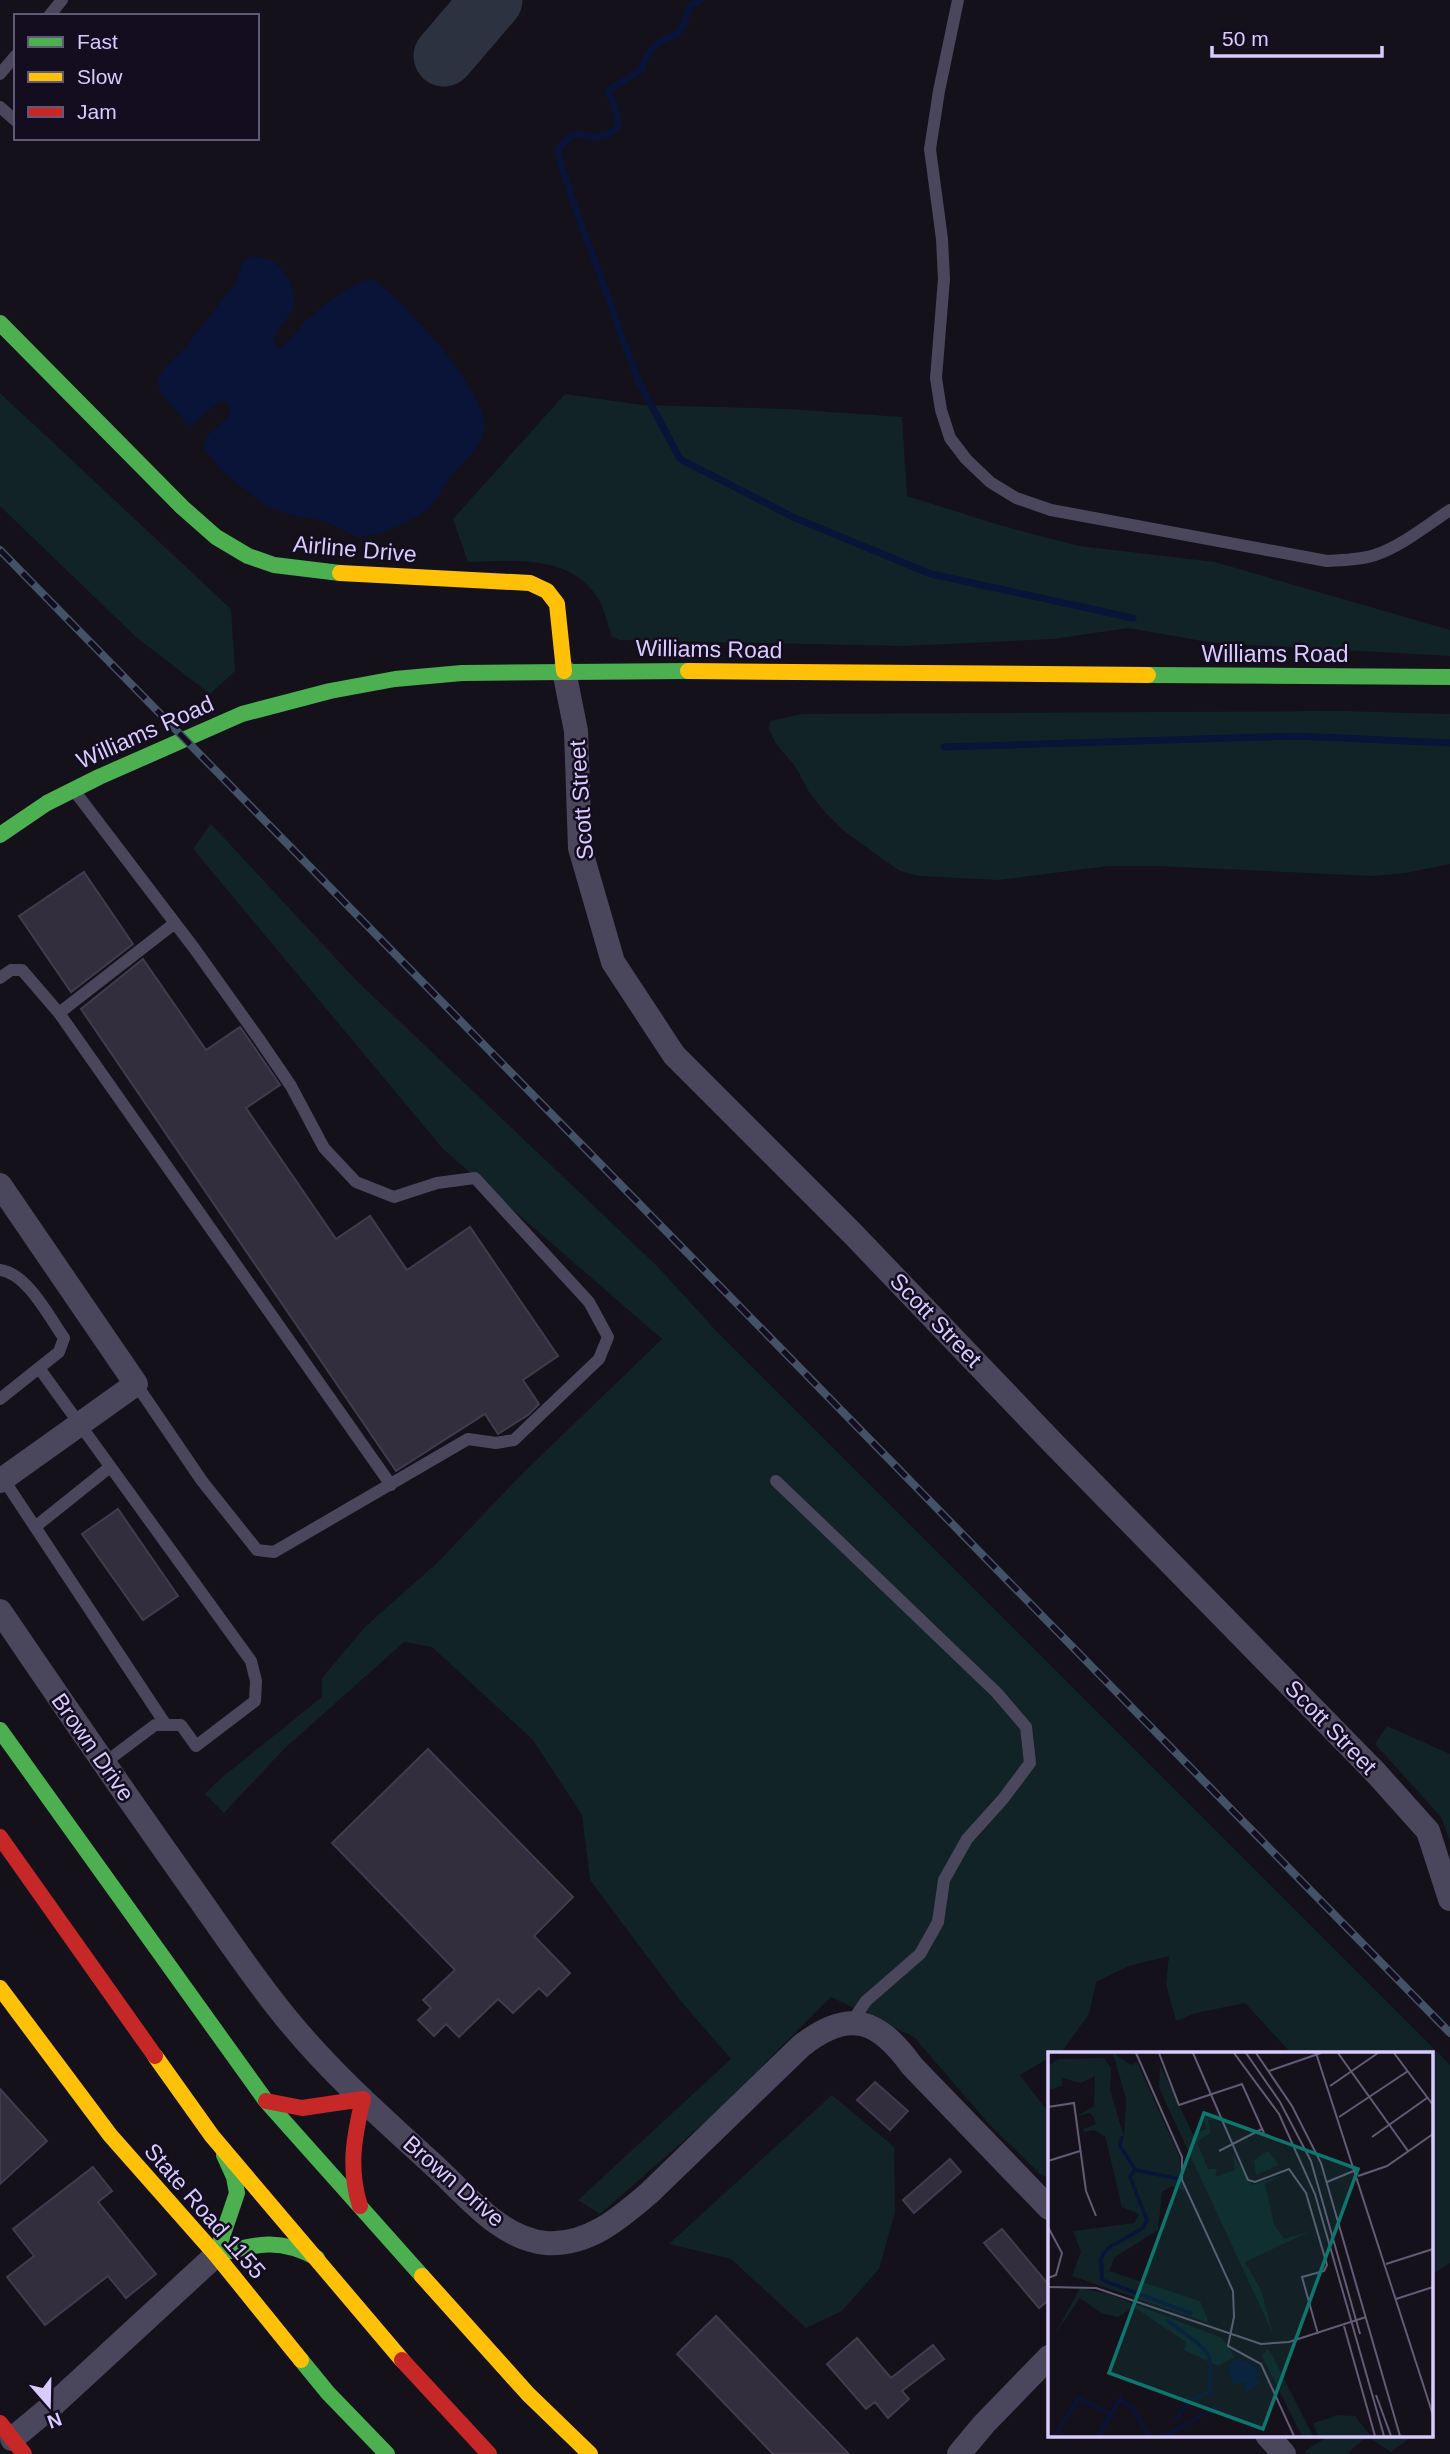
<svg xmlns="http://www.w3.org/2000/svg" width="1450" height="2454" font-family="Helvetica,sans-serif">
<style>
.green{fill:#112327}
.water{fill:#0a1438}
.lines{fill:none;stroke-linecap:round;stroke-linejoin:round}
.stream{stroke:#0a1438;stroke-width:7}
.taxiway{stroke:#2c3240;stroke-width:61}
.building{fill:#332e3d;stroke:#423b4e;stroke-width:2}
.lane{stroke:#4a465c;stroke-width:12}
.street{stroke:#4a465c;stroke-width:24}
.fast{stroke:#4caf50;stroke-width:16}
.slow{stroke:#ffc107;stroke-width:16}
.jam{stroke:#c62828;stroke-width:16}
.rail-casing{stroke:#435266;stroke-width:8}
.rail{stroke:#130d1f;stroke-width:5;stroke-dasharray:16;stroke-linecap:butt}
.labels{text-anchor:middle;stroke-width:5;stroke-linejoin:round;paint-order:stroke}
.street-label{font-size:23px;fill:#d9cbfe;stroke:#130d1f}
.inset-river{fill:none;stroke:#0a1438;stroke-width:3.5}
.inset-road{fill:none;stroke:#635b76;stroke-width:2}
.view{fill:#0f766e;fill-opacity:0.15;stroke:#0f766e;stroke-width:3.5}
.inset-edge{fill:none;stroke:#d9cbfe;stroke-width:3.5}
</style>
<rect width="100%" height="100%" fill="#14111b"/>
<!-- green -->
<path class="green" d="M 0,393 L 231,609 L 235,671 L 210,694 L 136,637 L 0,506 Z
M 565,394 L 642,405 L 789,409 L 902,417 L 907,496 L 999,525 L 1079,546 L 1215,562 L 1450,630 L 1450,656 L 1214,643 L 1128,628 L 1053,639 L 903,646 L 620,640 L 612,637 C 608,627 606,615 602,606 C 577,553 516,561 468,562 L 453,519 Z
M 1340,711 L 1450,714 L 1450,864 L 1406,873 L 1372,876 L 1157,866 L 1108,866 L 998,880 L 919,876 L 900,871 L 884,860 L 844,831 L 825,812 L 809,792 L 795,766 L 776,744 L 769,729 L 770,721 L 802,714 Z
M 211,824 L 356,980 L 658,1267 L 719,1334 L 1450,2065 L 1450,2263 L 1431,2275 L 1431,2053 L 1291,2053 L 1245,2003 L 1196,2013 L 1176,2021 L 1166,1984 L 1169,1956 L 1129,1966 L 1096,1982 L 1089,2014 L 1063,2050 L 1057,2053 L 1049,2053 L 1049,2058 L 1020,2075 L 1049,2113 L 1049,2178 L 1040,2174 L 988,2123 L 914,2037 L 831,1997 L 711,2117 L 600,2214 L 578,2200 L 731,2059 L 679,1999 L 590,1880 L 582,1815 L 533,1740 L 432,1647 L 404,1642 L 284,1749 L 224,1813 L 205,1794 L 220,1779 L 322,1697 L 322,1678 L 366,1626 L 437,1563 L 522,1474 L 662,1339 L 443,1149 L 193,849 Z
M 1387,1726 L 1450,1754 L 1450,1841 L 1441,1817 L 1375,1744 Z
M 832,2095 L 894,2147 L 895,2212 L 879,2269 L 842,2311 L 806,2328 L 731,2259 L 669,2244 Z
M 1330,2435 L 1414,2435 L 1391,2452 L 1367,2436 L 1349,2452 L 1350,2454 L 1308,2454 L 1305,2451 Z"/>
<!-- water -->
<path class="water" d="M 254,256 C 261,257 269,259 275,263 C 287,271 298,293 293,307 C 288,322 271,329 275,346 L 280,348 C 290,342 295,332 303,324 C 317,310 353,280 373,279 C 401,299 494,396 484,432 C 479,452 460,463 449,479 C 444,486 440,495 434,502 C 419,520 386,533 363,537 L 357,537 L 325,521 L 288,514 L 265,506 L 221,470 L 203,447 L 207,436 L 229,416 L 229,404 L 225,401 L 214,406 L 191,426 L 186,423 L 160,392 L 158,380 L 164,369 L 184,349 L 236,282 L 243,260 Z"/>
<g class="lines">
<!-- stream -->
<path class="stream" d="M 701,0 L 690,6 L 684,24 L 676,35 C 657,40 647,50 642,69 L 608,91 L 616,111 L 618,127 C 614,130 608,135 603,136 C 582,140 577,123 558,150 L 562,168 L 574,204 L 638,380 L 680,459 L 795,518 L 931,574 L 1133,618
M 944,747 L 1297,736 L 1450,743"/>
<!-- taxiway -->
<path class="taxiway" d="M 444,56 L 492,0"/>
</g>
<!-- building -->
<path class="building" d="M 84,872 L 133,944 L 71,992 L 19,916 Z
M 143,959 L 206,1050 L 240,1027 L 252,1044 L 280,1085 L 246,1108 L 336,1239 L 370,1216 L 407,1270 L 470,1227 L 558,1356 L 523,1380 L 539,1404 L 528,1415 L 498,1434 L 485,1414 L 396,1471 L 81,1009 Z
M 118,1509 L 178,1596 L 143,1620 L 82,1534 Z
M 428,1749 L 573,1897 L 534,1936 L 570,1973 L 547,1996 L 539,1988 L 513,2013 L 498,1999 L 459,2037 L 446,2024 L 434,2036 L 418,2020 L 431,2008 L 423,2000 L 455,1970 L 332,1843 Z
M 875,2082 L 908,2111 L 890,2130 L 857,2100 Z
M 0,2089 L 47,2141 L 0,2184 Z
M 950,2159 L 961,2172 L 914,2213 L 903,2200 Z
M 93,2167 L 112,2191 L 98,2202 L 156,2274 L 126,2298 L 108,2276 L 45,2325 L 7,2277 L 34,2256 L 13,2229 Z
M 1002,2229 L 1049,2285 L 1049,2300 L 1039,2308 L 984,2243 Z
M 716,2316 L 849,2454 L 773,2454 L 677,2354 Z
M 857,2338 L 891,2378 L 933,2345 L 944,2359 L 902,2391 L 909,2399 L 888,2418 L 875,2402 L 866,2409 L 827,2364 Z"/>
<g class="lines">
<!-- lane -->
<path class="lane" d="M 958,0 L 939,91 L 930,149 L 942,239 L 944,279 L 936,378 L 941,410 L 950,438 L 966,459 L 990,482 L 1016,498 L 1051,510 L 1327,561 C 1343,560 1360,560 1375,555 C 1402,546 1427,525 1450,510
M 49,16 L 62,0
M 0,74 L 16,55
M 0,107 L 16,121
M 76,793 L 194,948 L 259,1039 L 291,1086 L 324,1148 L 356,1182 L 394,1197 L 437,1183 L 475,1178 L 589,1302 L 608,1337 L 599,1359 L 514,1440 L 496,1443 L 468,1439 L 274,1552 L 257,1550 L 202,1481 L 136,1384
M 0,978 L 11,970 L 22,970 L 59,1013 L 175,923
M 59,1013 L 391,1485
M 0,1270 C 27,1273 49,1317 64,1338 L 59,1352 L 0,1399
M 39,1368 L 251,1661 L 256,1681 L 255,1701 L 196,1746 L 181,1725 L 155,1725 L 103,1764
M 2,1477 L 166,1725
M 776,1481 L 997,1693 L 1026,1727 L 1030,1763 L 1003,1799 L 967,1839 L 944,1880 L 938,1922 L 920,1954 L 866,2001 L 851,2023
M 35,1527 L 110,1467"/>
<!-- street -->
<path class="street" d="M 564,671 L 576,731 L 580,848 L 613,962 L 674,1055 L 853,1234 L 1052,1442 L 1376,1773 L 1428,1831 L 1450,1899
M 0,1185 L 136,1384 L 0,1481
M 0,1611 C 61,1701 123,1791 186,1880 C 221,1929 254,1980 292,2025 C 336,2078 389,2124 439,2170 C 469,2198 502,2239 546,2243 C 587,2246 619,2219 648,2194 L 801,2046 C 849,2008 878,2019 912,2066 L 1049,2208
M 1267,2435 L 1284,2454
M 12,2439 L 53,2405 L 216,2255
M 959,2454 L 984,2424 L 1049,2357"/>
<!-- fast -->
<path class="fast" d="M 0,323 L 182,507 L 216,537 L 248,556 L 274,565 L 340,573
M 1148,675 L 1450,677
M 0,835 L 47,803 L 99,777 L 242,714 L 330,691 L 395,679 L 462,673 L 688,671
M 0,1730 L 266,2101 L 422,2276
M 216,2255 L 237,2193 L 234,2177 L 224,2155
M 216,2255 C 256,2244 279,2237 317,2258
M 301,2360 L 328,2393 L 387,2454"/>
<!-- slow -->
<path class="slow" d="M 340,573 L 530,583 L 547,591 L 557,604 L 564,671
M 688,671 L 1148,675
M 0,1988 L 110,2135 L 216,2255 L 301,2360
M 155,2056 L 212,2136 L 402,2360
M 422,2276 L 528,2394 L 590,2454"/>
<!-- jam -->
<path class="jam" d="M 0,1837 L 155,2056
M 266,2101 L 302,2108 L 363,2099 C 354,2137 348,2168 360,2206
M 402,2360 L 489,2454
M 0,2423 L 24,2454"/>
<!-- rail casing -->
<g class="rail-casing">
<path id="rail" d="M 0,550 L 1450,2033"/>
</g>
<!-- rail -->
<use href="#rail" class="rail"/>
</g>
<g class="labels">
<!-- street labels -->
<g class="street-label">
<text transform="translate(355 549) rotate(5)" y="8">Airline Drive</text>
<text transform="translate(709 649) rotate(1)" y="8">Williams Road</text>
<text x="1275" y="662">Williams Road</text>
<text transform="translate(145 732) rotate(-24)" y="8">Williams Road</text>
<text transform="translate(581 800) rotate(-94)" y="8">Scott Street</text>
<text transform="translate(936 1320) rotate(46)" y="8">Scott Street</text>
<text transform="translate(1331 1727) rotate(46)" y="8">Scott Street</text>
<text transform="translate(93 1747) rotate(55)" y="8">Brown Drive</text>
<text transform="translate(454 2181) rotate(41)" y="8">Brown Drive</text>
<text transform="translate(205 2211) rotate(49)" y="8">State Road 1155</text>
</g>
</g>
<!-- overview -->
<g transform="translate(1048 2052)">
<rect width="385" height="385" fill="#14111b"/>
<path d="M 65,1 L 83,13 L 89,10 L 131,103 L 137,139 L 124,134 L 114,140 L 110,178 L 67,205 L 61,219 L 152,249 L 161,271 L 24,224 L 33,199 L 25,179 L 86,171 L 91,162 L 74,155 L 57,84 L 46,78 L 36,80 L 35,77 L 48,72 L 46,66 L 42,61 L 29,64 L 46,54 L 47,24 L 33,31 L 14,26 L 14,34 L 1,38 L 0,14 L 10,7 L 56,6 L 63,16 L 62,38 L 76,85 L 78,47 ZM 112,13 L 145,82 L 159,77 L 155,66 L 166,65 L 168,59 L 171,67 L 160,68 L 162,81 L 149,90 L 160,117 L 169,117 L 167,125 L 187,118 L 185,103 L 204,133 L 239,122 L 217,131 L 226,172 L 236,187 L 263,179 L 197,210 L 213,238 L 225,282 L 111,36 ZM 220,99 L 231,113 L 208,123 L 206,108 ZM 32,236 L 61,242 L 174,286 L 187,305 L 170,314 L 136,298 L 138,290 L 86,255 L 70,265 L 53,261 L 32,246 L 7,282 ZM 220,296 L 225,305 L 265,384 L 254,384 L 214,304 ZM 291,363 L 307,364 L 323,384 L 270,384 L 265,371 Z" fill="#112327"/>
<path d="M 189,307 L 206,313 L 211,322 L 207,326 L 213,330 L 200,340 L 195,337 L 199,330 L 186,333 L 182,323 L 181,313 Z" fill="#0a1438"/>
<path class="inset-river" d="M 74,84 L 72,94 L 87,117 L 82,125 L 99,168 L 95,176 L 60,196 L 53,206 L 54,228 L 144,262M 88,118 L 131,127M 119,268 L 151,292 L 161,303 L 162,312 L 162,340 L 140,350 L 127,369M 71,348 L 84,355 L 101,384M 6,384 L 31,346 L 63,362M 50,384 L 74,344M 117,384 L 170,354"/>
<path class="inset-road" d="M 88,1 L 134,105 L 134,128 L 185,239 L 186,265 L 180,294 L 213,312 L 246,384M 111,1 L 131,53 L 194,32 L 216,81M 145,1 L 200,128 L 207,130 L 241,117 L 258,141 L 279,213 L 276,219 L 254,225 L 270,282M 186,1 L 231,62 L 267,142 L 336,384M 198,1 L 232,50 L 263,109 L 312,282M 208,1 L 244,54 L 273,111 L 352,384M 268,1 L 385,363M 290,1 L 360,99M 346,1 L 385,53M 221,19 L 273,1M 282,34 L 330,1M 0,55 L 26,51 L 38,139 L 48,164M 291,65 L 360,19M 324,85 L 379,46M 171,99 L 214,77M 0,109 L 32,99M 310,124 L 339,114 L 385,82M 279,130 L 308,118M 0,175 L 14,201 L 8,223 L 0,226M 338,212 L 385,197M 0,235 L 48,236 L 213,292 L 241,290 L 318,265M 348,247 L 385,235M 296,274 L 327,384M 328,343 L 343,384"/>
<path class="view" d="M 156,61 L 310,117 L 215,377 L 61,321 Z"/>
<rect width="385" height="385" class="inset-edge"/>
</g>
<!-- legend -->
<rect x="14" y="14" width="245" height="126" fill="#130d1f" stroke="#625978" stroke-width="2"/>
<rect x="28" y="37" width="35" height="10" fill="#4caf50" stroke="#625978" stroke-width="2"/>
<text x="77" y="49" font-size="21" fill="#d9cbfe">Fast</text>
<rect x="28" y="72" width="35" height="10" fill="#ffc107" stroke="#625978" stroke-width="2"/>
<text x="77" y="84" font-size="21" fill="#d9cbfe">Slow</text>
<rect x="28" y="107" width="35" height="10" fill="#c62828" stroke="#625978" stroke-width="2"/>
<text x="77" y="119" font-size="21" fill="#d9cbfe">Jam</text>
<!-- north arrow -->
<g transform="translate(49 2405) rotate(160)" stroke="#130d1f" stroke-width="5" paint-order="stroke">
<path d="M0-5L12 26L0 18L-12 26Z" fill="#d9cbfe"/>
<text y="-10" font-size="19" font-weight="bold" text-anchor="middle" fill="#d9cbfe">N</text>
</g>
<!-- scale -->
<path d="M1212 46v10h170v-10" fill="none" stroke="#d9cbfe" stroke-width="3.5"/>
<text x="1222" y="46" font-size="21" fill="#d9cbfe" stroke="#130d1f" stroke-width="5" paint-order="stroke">50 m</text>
</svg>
